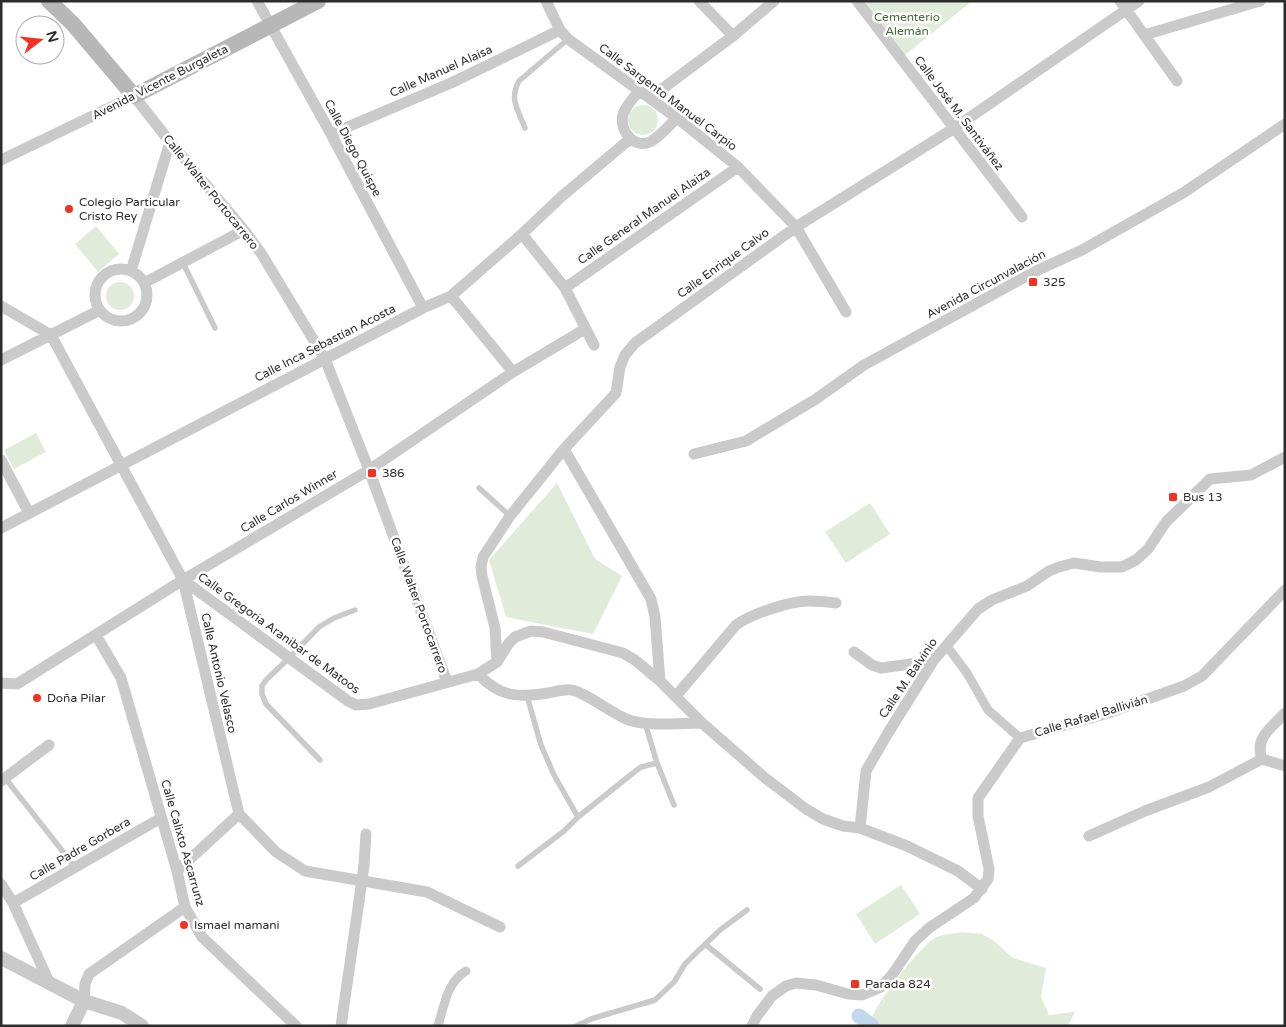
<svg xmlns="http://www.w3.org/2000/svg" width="1286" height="1027" font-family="'Varela Round',sans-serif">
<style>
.green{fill:#e0ecd9}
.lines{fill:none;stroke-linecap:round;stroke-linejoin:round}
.canal{stroke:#c3d7ed;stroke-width:15}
.service{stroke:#cacaca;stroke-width:5.5}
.pedestrian{stroke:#cacaca;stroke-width:9}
.minor{stroke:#cacaca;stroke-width:11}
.tertiary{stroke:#cacaca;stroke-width:14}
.secondary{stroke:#b7b7b7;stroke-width:16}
.minor-bridge{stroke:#cacaca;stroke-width:11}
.poi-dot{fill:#f23121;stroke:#fff;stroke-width:2}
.labels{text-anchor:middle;stroke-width:5;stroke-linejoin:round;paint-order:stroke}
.park-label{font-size:12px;fill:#486b37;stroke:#fff}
.street-label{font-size:12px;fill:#2d2d2d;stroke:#fff}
.poi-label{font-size:12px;fill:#2d2d2d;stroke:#fff;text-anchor:start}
</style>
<rect width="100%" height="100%" fill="#fff"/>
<!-- green -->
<path class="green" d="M 860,1 L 972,1 L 904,56 Z
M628 120a15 15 0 1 1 30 0a15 15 0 1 1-30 0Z
M 96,226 L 119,254 L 98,272 L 75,244 Z
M106 296a14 14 0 1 1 28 0a14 14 0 1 1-28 0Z
M 36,433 L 46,452 L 14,469 L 4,450 Z
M 557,483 L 595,559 L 622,576 L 593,634 L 506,617 L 489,560 Z
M 870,503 L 890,534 L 846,563 L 825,532 Z
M 901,885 L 920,914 L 875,944 L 856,914 Z
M 962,932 L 982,934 L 994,941 L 1013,958 L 1046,968 L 1041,997 L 1049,1015 L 1075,1012 L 1068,1026 L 870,1026 C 868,1012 921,945 935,938 C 942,934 953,934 962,932 Z"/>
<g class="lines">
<!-- canal -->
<path class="canal" d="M 859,1016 L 872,1026"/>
<!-- service -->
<path class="service" d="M 525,128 C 518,110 509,99 519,81 L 568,39
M 183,263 L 215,328
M 479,488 L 510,516
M 527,696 L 541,745 L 554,775 L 578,817
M 645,723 L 657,763 L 674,805
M 320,760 L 266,704 L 262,694 L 262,686 L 266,680 L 290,657 L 319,627 L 334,618 L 355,610
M 5,778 L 75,867
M 518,866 L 564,831 L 578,817 L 633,773 L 641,767 L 657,763
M 705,944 L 760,989
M 576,1026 L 591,1019 L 655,1000 L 674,982 L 685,964 L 695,954 L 720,930 L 747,910"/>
<!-- pedestrian -->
<path class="pedestrian" d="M 946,645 L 967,673 L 988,710 L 1020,738
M 438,1026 C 444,1006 447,982 466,971"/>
<!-- minor -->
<path class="minor" d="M 257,1 L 331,134 L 423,308
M 546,1 L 560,30 L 568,39 L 677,118 L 738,167 L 796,227 L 846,312
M 699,1 L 733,36
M 857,1 L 1022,217
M 1120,1 L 1177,81
M 1144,35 L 1260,1
M 639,91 C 633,98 626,106 623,114 C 619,130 633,149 650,142 C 660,137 669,125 677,118
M 650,98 L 733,36 L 774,1
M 331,134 L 451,83 L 560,30
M 1,160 L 134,96 L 170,142 L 244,230 L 261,253 L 325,359 L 369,470 L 447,682
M 522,234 L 565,288 L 594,345
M95 295a26 26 0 1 1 52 0a26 26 0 1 1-52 0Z
M 131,271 L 170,142
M 144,283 L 244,230
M 565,288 L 738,167
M 451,296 L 513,372
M 1,306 L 51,335 L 183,580 L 239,814 L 276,852 L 305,871 L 427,892 L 500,927
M 1,360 L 100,310
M 564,449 L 651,599 L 655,617 L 660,681
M 694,454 L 746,441 L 816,399 L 864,365 L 1036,271 L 1082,250 L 1183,193 L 1285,124
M 1,460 L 29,513
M 1,528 L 325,359 L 423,308 L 451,296 L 522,234 L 561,197 L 630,139
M 183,580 L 348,701 L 356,705 L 369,704 L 478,674 L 497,662 L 509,643 L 515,637 L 531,631 L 543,632 L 623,653 L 635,660 L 660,681 L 702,723 L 764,777 L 806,809 L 823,819 L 843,826 L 860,828 L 907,846 L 958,871 L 982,889
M 96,635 L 121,678 L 177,871 L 185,907 L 202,937 L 296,1026
M 854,652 L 872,665 L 881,668 L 933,661
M 497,662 L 495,628 L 482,576 L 481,567 L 483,557 L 510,516 L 564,449 L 616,393 L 620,367 L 625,355 L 635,343 L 796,227 L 953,129 L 1139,1
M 478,674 C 500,697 517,698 548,693 C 555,692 564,689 571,690 C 584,691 612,714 629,720 C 651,727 679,723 702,723
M 1,683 L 17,684 L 183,580 L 369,470 L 513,372 L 585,329
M 676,696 L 736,625 C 751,614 792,600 811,601 C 819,601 828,602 836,603
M 1262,759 C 1254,738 1272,727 1285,713
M 1,781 L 49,745
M 860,828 L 866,771 L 888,733 L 933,661 L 978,609 L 992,600 L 1027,586 L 1049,571 L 1059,567 L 1074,563 L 1101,567 L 1122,567 L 1136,560 L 1148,549 L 1166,522 L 1210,479 L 1251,475 L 1285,457
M 1089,836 L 1145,811 L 1209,787 L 1262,759 L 1285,766
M 364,865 L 366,834
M 177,871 L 239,814
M 1,884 L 13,903 L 50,984
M 13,903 L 161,818
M 84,1001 L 85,984 L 89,974 L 185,907
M 341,1026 L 359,901
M 752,1026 L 757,1016 L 772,996 L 786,986 L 796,983 L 816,985 L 848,994 L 862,995 L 881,987 L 892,975 L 915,941 L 929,928 L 974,898 L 988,879 L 989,869 L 978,816 L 978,798 L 1020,738 L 1108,713 L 1184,686 L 1202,676 L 1285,590"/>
<!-- tertiary -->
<path class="tertiary" d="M 1,958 L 84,1001 L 122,1013 L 142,1026
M 72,1026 L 84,1001"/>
<!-- secondary -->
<path class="secondary" d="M 49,1 L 73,24 L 134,96 L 318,1"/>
<!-- minor-bridge -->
<path class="minor-bridge" d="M 359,901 L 364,865"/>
</g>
<!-- markers -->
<g class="poi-dot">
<circle cx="69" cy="209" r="5"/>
<rect x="1028" y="277" width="10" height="10" rx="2.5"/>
<rect x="367" y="468" width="10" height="10" rx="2.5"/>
<rect x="1168" y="492" width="10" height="10" rx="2.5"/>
<circle cx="37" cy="698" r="5"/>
<circle cx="184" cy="925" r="5"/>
<rect x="850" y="979" width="10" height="10" rx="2.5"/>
</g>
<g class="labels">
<!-- park labels -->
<g class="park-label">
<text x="907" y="21">Cementerio<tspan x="907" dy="14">Alemán</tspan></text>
</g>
<!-- street labels -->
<g class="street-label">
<text transform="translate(441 71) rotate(-24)" y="4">Calle Manuel Alaisa</text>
<text transform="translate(160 82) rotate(-27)" y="4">Avenida Vicente Burgaleta</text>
<text transform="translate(668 97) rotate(37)" y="4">Calle Sargento Manuel Carpio</text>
<text transform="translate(959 113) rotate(53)" y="4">Calle José M. Santiváñez</text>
<text transform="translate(353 148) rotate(62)" y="4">Calle Diego Quispe</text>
<text transform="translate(211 192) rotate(51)" y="4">Calle Walter Portocarrero</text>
<text transform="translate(644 216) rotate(-35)" y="4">Calle General Manuel Alaiza</text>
<text transform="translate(723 263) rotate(-36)" y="4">Calle Enrique Calvo</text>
<text transform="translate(986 284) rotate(-28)" y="4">Avenida Circunvalación</text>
<text transform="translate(325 343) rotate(-27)" y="4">Calle Inca Sebastían Acosta</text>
<text transform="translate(289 501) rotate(-31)" y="4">Calle Carlos Winner</text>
<text transform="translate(419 605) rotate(70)" y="4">Calle Walter Portocarrero</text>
<text transform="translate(279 633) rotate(36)" y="4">Calle Gregoria Aranibar de Matoos</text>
<text transform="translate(219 673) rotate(77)" y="4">Calle Antonio Velasco</text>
<text transform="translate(908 678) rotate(-56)" y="4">Calle M. Balvinio</text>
<text transform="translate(1091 716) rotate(-17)" y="4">Calle Rafael Ballivián</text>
<text transform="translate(183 843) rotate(74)" y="4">Calle Calixto Ascarrunz</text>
<text transform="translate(80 849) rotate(-30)" y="4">Calle Padre Gorbera</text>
</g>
<!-- poi labels -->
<g class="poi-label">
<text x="79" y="206">Colegio Particular<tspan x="79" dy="14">Cristo Rey</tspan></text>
<text x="1043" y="286">325</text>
<text x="382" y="477">386</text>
<text x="1183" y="501">Bus 13</text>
<text x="47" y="702">Doña Pilar</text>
<text x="194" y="929">Ismael mamani</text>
<text x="865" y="988">Parada 824</text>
</g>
</g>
<!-- border -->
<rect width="1286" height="1027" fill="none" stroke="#2d2d2d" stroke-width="5"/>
<!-- north arrow -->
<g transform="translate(40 40) rotate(74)"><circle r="24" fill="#ffffff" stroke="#ababab"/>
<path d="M0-4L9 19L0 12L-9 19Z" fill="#f23121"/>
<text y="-8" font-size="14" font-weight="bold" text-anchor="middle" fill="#2d2d2d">N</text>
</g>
</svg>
